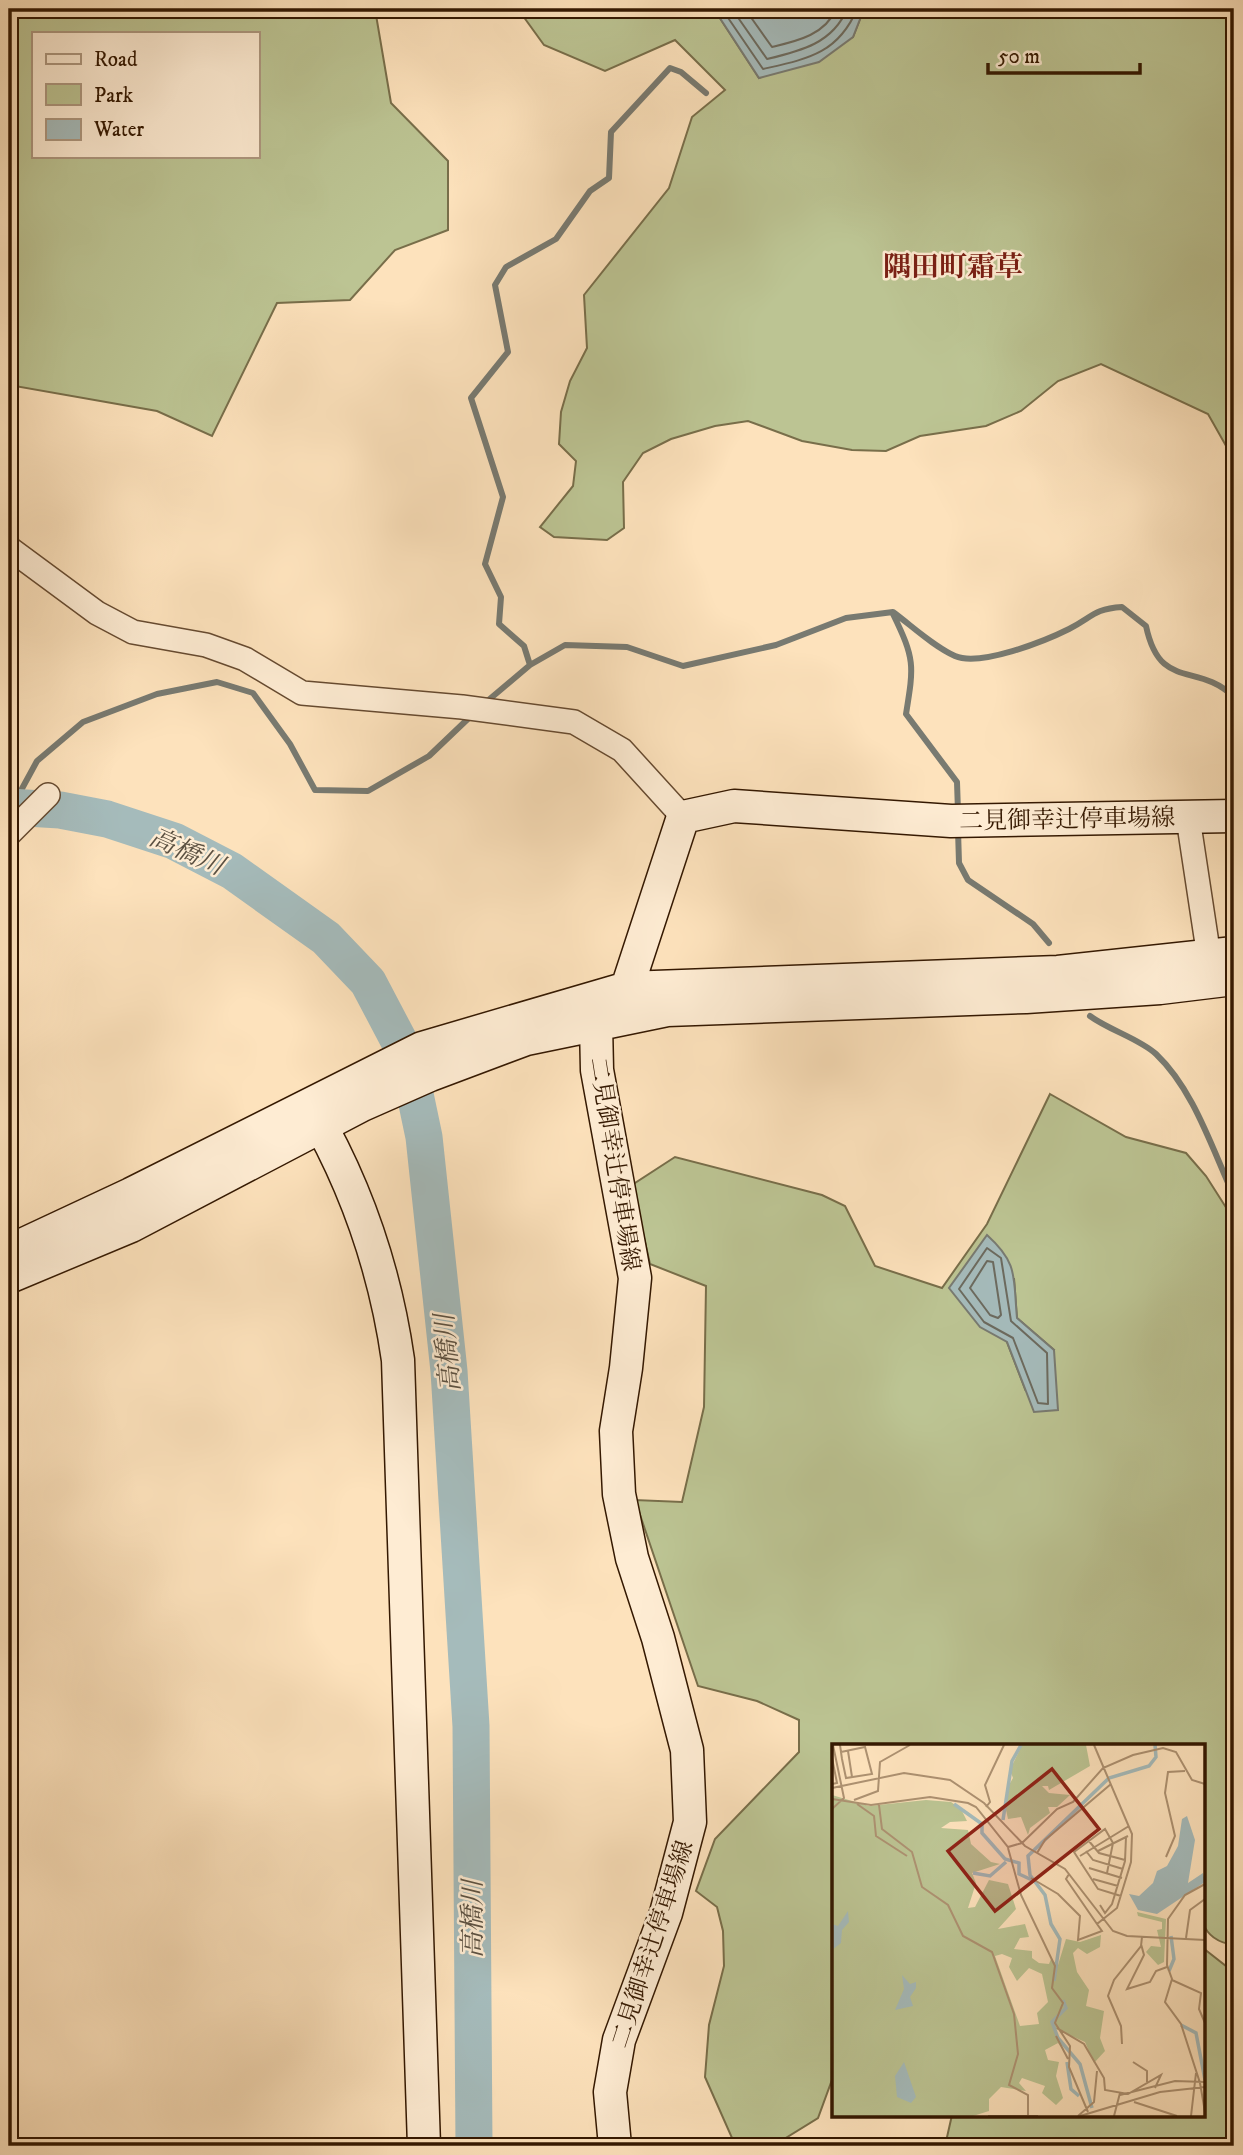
<svg xmlns="http://www.w3.org/2000/svg" width="1243" height="2155" font-family="'IM FELL DW Pica','Noto Serif JP',serif">
<style>
.green{fill:#bcc493;stroke:#786e4a;stroke-width:2;fill-rule:evenodd}
.water{fill:#a5bbbb;stroke:#787a71;stroke-width:2}
.lines{fill:none;stroke-linecap:round;stroke-linejoin:round}
.shore{stroke:#6c6a5e;stroke-width:2}
.stream{stroke:#787a71;stroke-width:6}
.river{stroke:#a5bbbb;stroke-width:37}
.street-casing{stroke:#664a30;stroke-width:26}
.secondary-casing{stroke:#341801;stroke-width:35}
.street{stroke:#feecd3;stroke-width:23}
.secondary{stroke:#feecd3;stroke-width:32}
.labels{text-anchor:middle;stroke-width:5;stroke-linejoin:round;paint-order:stroke}
.street-label{font-size:24px;fill:#341801;stroke:#feecd3}
.water-label{font-size:26px;font-style:italic;fill:#5c5142;stroke:#feecd3}
.quarter-label{font-size:28px;font-weight:bold;fill:#7a1f14;stroke:#feecd3}
.inset-river{fill:none;stroke:#a5bbbb;stroke-width:3.5}
.inset-road{fill:none;stroke:#ad9171;stroke-width:2}
.view{fill:#8f2418;fill-opacity:0.15;stroke:#8f2418;stroke-width:3.5}
.inset-edge{fill:none;stroke:#341801;stroke-width:3.5}
</style>
<rect width="100%" height="100%" fill="#fde2bc"/>
<filter id="stains"><feTurbulence type="fractalNoise" baseFrequency=".00286" numOctaves="4"/><feColorMatrix values="0 0 0 0 .2 0 0 0 0 .09 0 0 0 0 .02 0 0 0 .5 -.17"/></filter>
<radialGradient id="worn" r=".72"><stop offset=".6" stop-color="#630" stop-opacity="0"/><stop offset="1" stop-color="#630" stop-opacity=".3"/></radialGradient>
<!-- green -->
<path class="green" d="M 9,9 L 375,9 L 391,103 L 448,161 L 448,230 L 395,250 L 350,300 L 277,303 L 212,436 L 157,411 L 9,385 ZM 33,33 L 257,33 L 257,156 L 33,156 Z
M 518,9 L 714,9 L 759,78 L 853,37 L 864,9 L 1234,9 L 1234,460 L 1208,414 L 1101,364 L 1058,381 L 1021,411 L 986,426 L 920,436 L 886,451 L 852,450 L 802,441 L 748,421 L 715,426 L 671,439 L 643,453 L 623,482 L 624,528 L 607,540 L 554,537 L 540,527 L 573,486 L 576,461 L 559,444 L 561,412 L 570,381 L 587,348 L 584,295 L 669,188 L 692,117 L 725,90 L 675,40 L 605,71 L 544,45 Z
M 1050,1094 L 1126,1137 L 1186,1153 L 1206,1176 L 1234,1220 L 1234,1945 C 1220,1943 1208,1937 1203,1923 L 1203,1745 L 834,1745 L 833,2077 L 818,2118 L 784,2139 L 755,2145 L 732,2138 L 705,2077 L 709,2025 L 724,1966 L 723,1931 L 717,1907 L 696,1891 L 715,1839 L 799,1752 L 799,1720 L 757,1701 L 698,1686 L 635,1500 L 682,1502 L 704,1407 L 706,1286 L 650,1264 L 632,1185 L 675,1157 L 822,1195 L 845,1206 L 875,1266 L 942,1288 L 987,1224 ZM 1014,1278 L 1017,1318 L 1054,1350 L 1025,1389 L 1007,1342 Z
M 1203,1948 L 1226,1966 L 1234,1968 L 1234,2146 L 945,2146 L 952,2115 L 1203,2115 Z"/>
<!-- water -->
<path class="water" d="M 714,9 L 864,9 L 853,37 L 819,62 L 759,78 Z
M 987,1235 C 1019,1264 1013,1277 1017,1318 L 1054,1350 L 1058,1410 L 1034,1412 L 1007,1342 L 980,1327 L 949,1288 Z"/>
<g class="lines">
<!-- shore -->
<path class="shore" d="M 722,9 L 763,69 C 807,59 838,54 857,9
M 732,9 L 767,59 C 801,51 833,43 847,9
M 745,9 L 772,47 C 797,41 825,35 836,9
M 987,1248 L 1001,1258 L 1011,1321 L 1047,1353 L 1048,1404 L 1038,1403 L 1013,1338 L 984,1322 L 959,1289 Z
M 987,1261 L 993,1262 L 1001,1315 L 998,1318 L 990,1315 L 970,1288 Z"/>
<!-- stream -->
<path class="stream" d="M 893,614 C 915,659 914,665 906,714 L 957,782 L 958,812
M 530,665 L 524,646 L 499,624 L 501,597 L 485,564 L 503,497 L 471,398 L 508,352 L 495,285 L 506,267 L 556,239 L 590,191 L 609,178 L 611,132 L 670,68 L 681,72 L 706,93
M 485,703 L 530,665 L 565,645 L 627,647 L 683,666 L 776,645 L 846,618 L 893,612 C 912,626 933,646 955,656 C 980,667 1045,641 1069,629 C 1093,617 1093,609 1122,607 L 1146,626 C 1160,692 1197,661 1234,697
M 12,807 L 37,761 L 83,722 L 157,694 L 217,682 L 253,693 L 290,744 L 315,790 L 368,791 L 429,756 L 472,715
M 958,830 L 959,863 L 968,880 L 1033,924 L 1049,943
M 1090,1016 C 1109,1030 1140,1039 1156,1054 C 1194,1090 1212,1149 1234,1196"/>
<!-- river -->
<path class="river" d="M 9,807 L 60,810 L 107,819 L 174,841 L 232,871 L 326,938 L 368,982 L 407,1056 L 424,1137 L 449,1371 L 471,1726 L 474,2146"/>
<!-- street casing -->
<g class="street-casing">
<path id="street" d="M 9,548 L 97,613 L 133,632 L 206,645 L 245,659 L 302,693 L 462,707 L 574,722 L 622,750 L 683,817
M 1188,818 L 1211,970
M 9,834 L 48,795"/>
</g>
<!-- secondary casing -->
<g class="secondary-casing">
<path id="secondary" d="M 311,1108 C 357,1187 385,1269 398,1360 L 424,2146
M 9,1251 L 131,1194 L 422,1048 L 627,988 L 1058,972 L 1234,953
M 9,1277 L 131,1226 L 362,1105 L 430,1075 L 526,1039 L 667,1010 L 1026,997 L 1160,988 L 1234,979
M 615,2146 L 610,2092 L 619,2040 L 666,1913 L 690,1822 L 687,1750 L 658,1638 L 632,1558 L 619,1494 L 616,1431 L 626,1368 L 635,1278 L 597,1070 L 596,1024 L 627,988 L 683,817 L 734,806 L 951,821 L 1234,816"/>
</g>
<!-- street -->
<use href="#street" class="street"/>
<!-- secondary -->
<use href="#secondary" class="secondary"/>
</g>
<g class="labels">
<!-- street labels -->
<g class="street-label">
<text transform="translate(1067 819) rotate(-1)" y="8">二見御幸辻停車場線</text>
<text transform="translate(615 1164) rotate(81)" y="8">二見御幸辻停車場線</text>
<text transform="translate(652 1944) rotate(-72)" y="8">二見御幸辻停車場線</text>
</g>
<!-- water labels -->
<g class="water-label">
<text transform="translate(187 851) rotate(24)" y="9">高橋川</text>
<text transform="translate(447 1353) rotate(-95)" y="9">高橋川</text>
<text transform="translate(472 1919) rotate(-90)" y="9">高橋川</text>
</g>
<!-- quarter labels -->
<g class="quarter-label">
<text x="953" y="276">隅田町霜草</text>
</g>
</g>
<!-- overview -->
<g transform="translate(832 1744)">
<rect width="373" height="373" fill="#fde2bc"/>
<path d="M 190,1 L 254,1 L 258,22 L 217,46 L 216,42 L 210,42 L 217,49 L 238,51 L 225,63 L 216,63 L 218,69 L 198,84 L 196,91 L 189,73 L 176,75 L 174,66 L 174,46 L 181,34 L 178,26 ZM 0,51 L 37,62 L 94,56 L 119,58 L 129,65 L 135,77 L 118,78 L 109,84 L 136,86 L 139,100 L 159,118 L 168,120 L 140,129 L 144,139 L 136,164 L 143,163 L 157,136 L 176,140 L 184,165 L 166,185 L 193,180 L 197,193 L 188,194 L 182,205 L 200,207 L 200,214 L 207,219 L 217,220 L 219,215 L 226,221 L 234,195 L 248,198 L 269,191 L 268,203 L 255,210 L 246,204 L 241,209 L 245,228 L 257,246 L 254,262 L 272,267 L 268,294 L 273,307 L 262,319 L 253,298 L 224,285 L 229,303 L 226,299 L 213,306 L 216,316 L 227,318 L 224,332 L 231,354 L 224,361 L 210,349 L 213,342 L 190,334 L 187,339 L 194,347 L 169,343 L 157,355 L 157,367 L 141,372 L 0,372 ZM 170,210 L 180,214 L 177,223 L 185,237 L 197,224 L 210,230 L 216,258 L 205,269 L 207,280 L 188,282 L 163,212 ZM 305,168 L 334,175 L 332,218 L 326,221 L 314,208 L 319,202 L 329,203 L 325,186 L 330,185 L 330,178 L 306,172 Z" fill="#bcc493" fill-rule="evenodd"/>
<path d="M 355,72 L 363,96 L 356,139 L 371,129 L 373,138 L 325,170 L 306,166 L 297,150 L 307,152 L 321,139 L 325,127 L 335,122 L 346,102 L 350,75 ZM 16,167 L 17,178 L 10,186 L 9,199 L 0,206 L 0,180 L 6,182 ZM 70,231 L 78,240 L 84,238 L 84,244 L 78,253 L 81,262 L 63,266 L 72,245 ZM 72,318 L 84,353 L 79,359 L 65,353 L 63,332 Z" fill="#a5bbbb"/>
<path class="inset-river" d="M 122,60 L 150,80 L 150,89 L 173,115 L 187,119 L 187,130 L 200,136M 171,76 L 180,17 L 189,1M 141,129 L 158,132 L 174,118M 337,227 L 342,215 L 339,192M 222,237 L 228,195 L 219,180 L 213,151 L 198,131 L 196,112 L 277,34 L 317,22 L 324,13 L 323,1M 231,256 L 234,264 L 220,278 L 226,294 L 248,320 L 260,364M 349,281 L 364,289 L 373,336M 235,318 L 239,345 L 247,352"/>
<path class="inset-road" d="M 7,1 L 8,1 L 10,15 L 14,34 L 40,30 L 33,3 L 9,8M 16,7 L 20,33M 0,14 L 5,39 L 0,40M 0,44 L 72,29 L 118,36 L 152,59 L 193,102 L 233,125 L 281,187 L 295,192 L 373,196M 0,55 L 39,61 L 98,53 L 136,59 L 144,63 L 176,103 L 190,99 L 225,65 L 241,58 L 271,24 L 301,11 L 331,4 L 344,8 L 360,36 L 373,40M 22,56 L 46,47 L 48,18 L 78,1M 25,60 L 42,72 L 44,92 L 75,112M 47,61 L 50,85 L 80,108 L 90,143 L 116,161 L 131,192 L 160,208 L 182,270 L 186,310 L 177,341 L 196,351 L 196,371M 154,63 L 158,58 L 153,41 L 172,1M 0,65 L 12,54 L 1,1M 256,96 L 267,109 L 293,116M 176,104 L 189,151 L 223,222 L 220,244 L 231,259 L 223,279 L 238,302 L 237,323 L 256,368M 254,107 L 261,116 L 291,125M 266,107 L 296,92M 205,109 L 213,96 L 279,40M 248,112 L 297,82M 334,113 L 343,92 L 333,49 L 336,28 L 353,27M 257,124 L 290,134M 275,129 L 281,99 L 273,85 L 242,108 L 266,145 L 289,152M 237,130 L 234,135 L 265,180M 199,134 L 226,150 L 248,172 L 246,196 L 270,187 L 265,180 L 285,164 L 299,118 L 300,90 L 262,1M 261,135 L 286,142M 373,140 L 353,151 L 336,175 L 335,221 L 340,235 L 333,258 L 349,280 L 368,339 L 373,368M 268,161 L 273,169 L 280,160 L 293,117 L 294,93M 354,194 L 358,166 L 373,155M 309,200 L 312,211 L 295,245 L 318,238 L 324,227 L 335,223M 340,236 L 369,249 L 367,265 L 373,279M 225,284 L 252,300 L 272,334 L 273,346 L 296,350 L 329,331 L 323,344M 224,292 L 236,315M 290,300 L 289,282 L 276,252 L 282,236 L 309,202 L 310,193M 301,318 L 315,327 L 315,338M 288,351 L 343,337 L 373,338M 302,358 L 345,372M 156,372 L 206,372M 246,372 L 262,358 L 265,327M 248,372 L 328,348 L 373,343M 282,372 L 288,349M 359,372 L 364,329"/>
<path class="view" d="M 220,25 L 267,85 L 163,167 L 116,107 Z"/>
<rect width="373" height="373" class="inset-edge"/>
</g>
<!-- margin -->
<rect width="1243" height="2155" fill="none" stroke="#fde2bc" stroke-width="35"/>
<rect x="10" y="10" width="1222" height="2134" fill="none" stroke="#341801" stroke-width="3.5"/>
<rect x="18" y="18" width="1208" height="2120" fill="none" stroke="#341801" stroke-width="2"/>
<!-- legend -->
<rect x="32" y="32" width="228" height="126" fill="#feecd3" stroke="#ad977f" stroke-width="2"/>
<rect x="46" y="54" width="35" height="10" fill="#feecd3" stroke="#ad977f" stroke-width="2"/>
<text x="94" y="66" font-size="21" fill="#341801">Road</text>
<rect x="46" y="84" width="35" height="21" fill="#bcc493" stroke="#ad977f" stroke-width="2"/>
<text x="94" y="102" font-size="21" fill="#341801">Park</text>
<rect x="46" y="119" width="35" height="21" fill="#a5bbbb" stroke="#ad977f" stroke-width="2"/>
<text x="94" y="136" font-size="21" fill="#341801">Water</text>
<!-- scale -->
<path d="M988 63v10h152v-10" fill="none" stroke="#341801" stroke-width="3.5"/>
<text x="998" y="63" font-size="21" fill="#341801" stroke="#feecd3" stroke-width="5" paint-order="stroke">50 m</text>
<rect width="100%" height="100%" filter="url(#stains)"/>
<rect width="100%" height="100%" fill="url(#worn)"/>
</svg>
